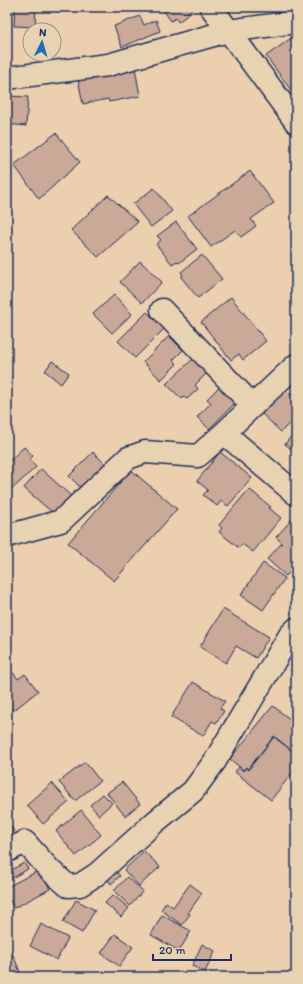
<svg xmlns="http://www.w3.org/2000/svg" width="303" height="984" font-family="Itim,sans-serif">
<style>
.building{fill:#cba998;stroke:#1b2f5e}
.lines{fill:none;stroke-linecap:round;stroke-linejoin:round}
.minor-casing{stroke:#1b2f5e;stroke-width:25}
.minor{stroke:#e7d2b1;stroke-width:22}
</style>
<rect width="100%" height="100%" fill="#eccfae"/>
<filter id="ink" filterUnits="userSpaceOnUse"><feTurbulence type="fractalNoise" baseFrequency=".025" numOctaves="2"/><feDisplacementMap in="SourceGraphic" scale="8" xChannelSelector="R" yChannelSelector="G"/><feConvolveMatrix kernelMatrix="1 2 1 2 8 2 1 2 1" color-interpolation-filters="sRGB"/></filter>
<g filter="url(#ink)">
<!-- building -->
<path class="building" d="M 15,7 L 36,7 L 35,27 L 14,26 Z
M 161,7 L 192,7 L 193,9 L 188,12 L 189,14 L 178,22 L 176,18 L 171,21 Z
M 140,16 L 144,25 L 156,20 L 160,31 L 122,47 L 114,26 Z
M 293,37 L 296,41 L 296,91 L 293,93 L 266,56 Z
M 134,62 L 140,96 L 109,102 L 108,99 L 83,104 L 77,74 Z
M 7,96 L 28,97 L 26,126 L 7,124 Z
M 56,133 L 80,162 L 39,199 L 14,165 Z
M 250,171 L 274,203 L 251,219 L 256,226 L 241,237 L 235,230 L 211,247 L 188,216 Z
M 154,188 L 172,211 L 151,227 L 133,204 Z
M 108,195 L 138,222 L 98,257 L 71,230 Z
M 176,222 L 197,249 L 179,263 L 177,261 L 172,264 L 156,244 L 161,240 L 157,236 Z
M 202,255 L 222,279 L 198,298 L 181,277 L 183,275 L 181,272 Z
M 140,261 L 162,282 L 142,303 L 120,282 Z
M 114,295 L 132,314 L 112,333 L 93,314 Z
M 231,297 L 266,341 L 243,360 L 239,354 L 231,360 L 201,322 Z
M 147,312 L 164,329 L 135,358 L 118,341 Z
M 169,336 L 183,350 L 173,360 L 177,364 L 161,380 L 143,362 Z
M 195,357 L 209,371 L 195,385 L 198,389 L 187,399 L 184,397 L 182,399 L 166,384 Z
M 52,361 L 69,373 L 61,384 L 45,371 Z
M 7,375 L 11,377 L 7,385 Z
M 220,386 L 236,402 L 209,429 L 197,417 L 211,403 L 207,399 Z
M 283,387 L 296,400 L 296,416 L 281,432 L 259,411 Z
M 296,430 L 296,453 L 285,444 Z
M 24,447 L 33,456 L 29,459 L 36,467 L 9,492 L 7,490 L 7,463 Z
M 93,452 L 110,469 L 86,493 L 69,476 Z
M 220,452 L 252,478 L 228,506 L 221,501 L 217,506 L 203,495 L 208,490 L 197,481 Z
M 41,469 L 71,496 L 54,514 L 24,488 Z
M 131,470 L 177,509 L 114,581 L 68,543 Z
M 249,489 L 271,507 L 269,508 L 281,518 L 253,552 L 242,544 L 239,548 L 219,532 L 222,528 L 219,525 Z
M 296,515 L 296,565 L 286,576 L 267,559 L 282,543 L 276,537 Z
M 263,563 L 285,578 L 263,610 L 241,595 Z
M 223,609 L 269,637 L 256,658 L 236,646 L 226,663 L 200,647 Z
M 7,665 L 18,679 L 25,674 L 38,691 L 13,711 L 7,704 Z
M 193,682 L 225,701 L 220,708 L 224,711 L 216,723 L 212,721 L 203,736 L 171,717 Z
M 273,706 L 296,724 L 296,754 L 274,736 L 248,769 L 246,767 L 243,770 L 230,759 Z
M 274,737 L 296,754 L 294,757 L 296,759 L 296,768 L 271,800 L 235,772 L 239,767 L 243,771 L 245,768 L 248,770 Z
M 85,762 L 100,781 L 75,801 L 59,782 Z
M 122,782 L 140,804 L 125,816 L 107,793 Z
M 52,783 L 69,802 L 43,824 L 27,805 Z
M 103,794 L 112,803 L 99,815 L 90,805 Z
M 81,810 L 101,835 L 76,856 L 56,831 Z
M 7,820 L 14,831 L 7,836 Z
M 144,851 L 160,867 L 139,886 L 124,870 Z
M 7,862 L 11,870 L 24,863 L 28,869 L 7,881 Z
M 112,867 L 120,876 L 111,884 L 104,875 Z
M 40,870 L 50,889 L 14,908 L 7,895 L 7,887 Z
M 127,877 L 143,891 L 130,906 L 114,891 Z
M 190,884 L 202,893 L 188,913 L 190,914 L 182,925 L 161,910 L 166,902 L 173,907 Z
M 113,895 L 129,908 L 121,917 L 105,903 Z
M 76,900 L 95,910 L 82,933 L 63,922 Z
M 162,915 L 191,931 L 179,951 L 151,935 Z
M 41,924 L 68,938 L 57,960 L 30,946 Z
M 115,934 L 133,947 L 119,966 L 101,953 Z
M 202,944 L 215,951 L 205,972 L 192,966 Z
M 11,950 L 20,972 L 7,977 L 7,952 Z"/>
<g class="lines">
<!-- minor casing -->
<g class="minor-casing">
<path id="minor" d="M 211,7 L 296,122
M 7,78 L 108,65 L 228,31 L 296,22
M 162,310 L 253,406
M 224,433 L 296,494
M 7,536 L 61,521 L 128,458 L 145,452 L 198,456 L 224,433 L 296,365
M 7,851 L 25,842 L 50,870 L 68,886 L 80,885 L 97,874 L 155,822 L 193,791 L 215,761 L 290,635 L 296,629"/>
</g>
<!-- minor -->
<use href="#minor" class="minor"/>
</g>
</g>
<!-- margin -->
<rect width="303" height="984" fill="none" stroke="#e7d2b1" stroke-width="24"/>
<rect x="12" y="12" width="279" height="960" fill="none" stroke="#1b2f5e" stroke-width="1.5" filter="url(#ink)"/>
<!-- north arrow -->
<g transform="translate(42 42) rotate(5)"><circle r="19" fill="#e7d2b1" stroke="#959190"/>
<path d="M0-3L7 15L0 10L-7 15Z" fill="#1f6fb2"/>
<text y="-6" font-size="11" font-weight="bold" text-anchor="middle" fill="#1b2f5e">N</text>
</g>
<!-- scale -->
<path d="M153 954v6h78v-6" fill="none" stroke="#1b2f5e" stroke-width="2"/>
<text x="159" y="954" font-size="12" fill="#1b2f5e" stroke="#e7d2b1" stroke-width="3" paint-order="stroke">20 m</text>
</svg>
